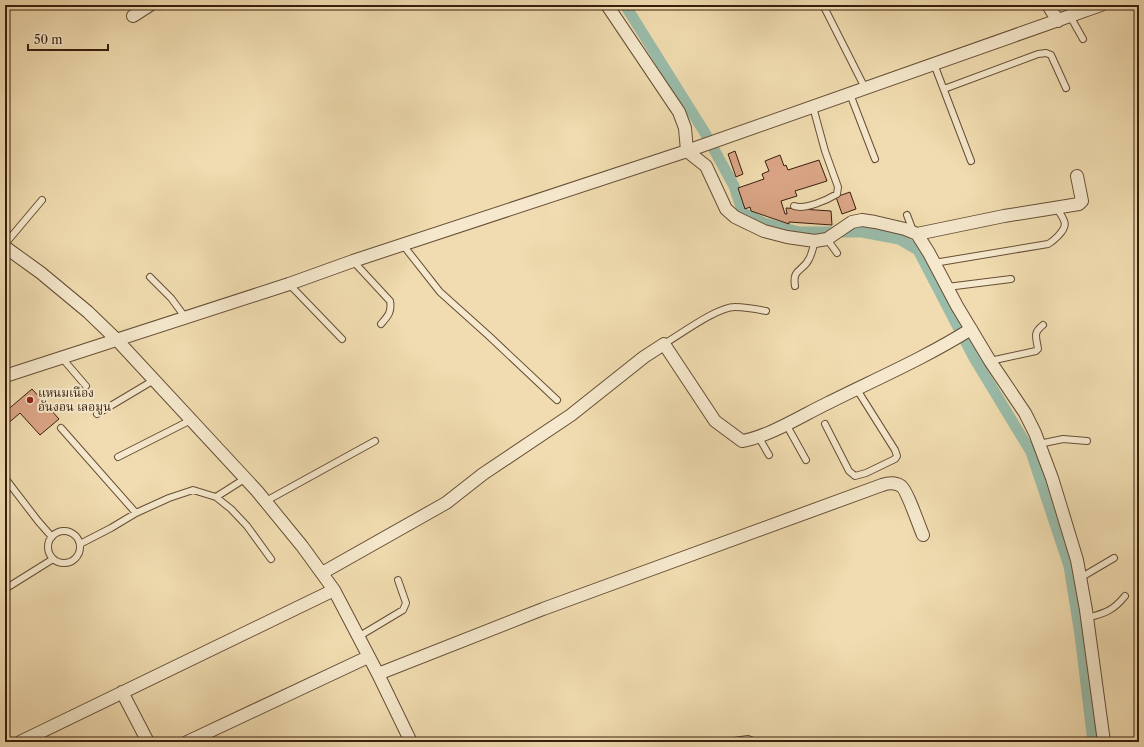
<svg xmlns="http://www.w3.org/2000/svg" width="1144" height="747" font-family="'Libre Caslon Text','Noto Serif Thai',serif">
<style>
.lines{fill:none;stroke-linecap:round;stroke-linejoin:round}
.canal{stroke:#9abcaa;stroke-width:11}
.building{fill:#dba687;stroke:#381e0d}
.lane-casing{stroke:#664e36;stroke-width:8}
.street-casing{stroke:#664e36;stroke-width:14}
.lane{stroke:#f5e8cc;stroke-width:6}
.street{stroke:#f5e8cc;stroke-width:12}
.poi-dot{fill:#8f2418;stroke:#f5e8cc;stroke-width:1.5}
.labels{text-anchor:middle;stroke-width:4;stroke-linejoin:round;paint-order:stroke}
.poi-label{font-size:12px;fill:#381e0d;stroke:#f5e8cc;text-anchor:start}
</style>
<rect width="100%" height="100%" fill="#f0dcb0"/>
<filter id="stains"><feTurbulence type="fractalNoise" baseFrequency=".005" numOctaves="4"/><feColorMatrix values="0 0 0 0 .2 0 0 0 0 .09 0 0 0 0 .02 0 0 0 .5 -.17"/></filter>
<radialGradient id="worn" r=".72"><stop offset=".6" stop-color="#630" stop-opacity="0"/><stop offset="1" stop-color="#630" stop-opacity=".3"/></radialGradient>
<g class="lines">
<!-- canal -->
<path class="canal" d="M 625,5 L 705,133 L 734,186 L 743,213 L 764,223 L 799,232 L 862,232 L 899,239 L 918,250 L 974,358 L 1031,452 L 1069,566 L 1080,635 L 1093,742"/>
</g>
<!-- building -->
<path class="building" d="M 735,151 L 743,174 L 736,177 L 728,154 Z
M 780,155 L 784,166 L 786,165 L 788,170 L 819,160 L 827,181 L 795,191 L 797,196 L 781,201 L 785,214 L 787,214 L 786,208 L 831,211 L 832,225 L 789,222 L 789,224 L 751,211 L 750,207 L 745,209 L 738,188 L 764,179 L 762,174 L 769,171 L 765,161 Z
M 850,192 L 856,209 L 842,214 L 836,197 Z
M 32,389 L 59,419 L 40,435 L 20,413 L 5,426 L 5,412 Z"/>
<g class="lines">
<!-- lane casing -->
<g class="lane-casing">
<path id="lane" d="M 823,5 L 865,88
M 1138,5 L 1139,7
M 1070,16 L 1083,39
M 934,64 L 971,161
M 944,89 L 1038,54 L 1046,53 L 1051,55 L 1066,88
M 850,94 L 875,159
M 794,206 C 805,210 827,200 837,194 L 838,187 L 825,151 L 813,107
M 907,215 L 913,231
M 827,239 L 837,253
M 5,244 L 42,200
M 403,245 L 440,292 L 489,336 L 557,400
M 353,261 L 390,301 C 392,312 388,316 381,324
M 934,263 L 1048,244 C 1052,242 1055,239 1058,236 C 1070,224 1064,220 1056,207
M 150,277 L 171,298 L 185,317
M 289,284 L 342,339
M 795,286 C 792,268 803,272 809,259 C 812,254 813,247 815,241
M 947,287 L 1011,279
M 664,344 C 681,334 717,307 735,307 C 746,307 756,309 766,311
M 62,358 L 86,386
M 990,361 L 1036,351 L 1038,349 C 1036,336 1033,333 1043,325
M 97,414 L 154,380
M 786,424 L 806,460
M 825,424 L 849,471 L 855,476 L 866,473 L 895,459 L 897,456 L 895,450 L 856,388
M 61,428 L 136,513
M 758,436 L 769,455
M 1039,444 L 1063,439 L 1087,441
M 118,457 L 191,420
M 5,478 L 38,521 L 52,537
M 216,497 L 246,478
M 266,501 L 375,441
M48 547a16 16 0 1 1 32 0a16 16 0 1 1-32 0Z
M 80,544 L 111,528 L 136,513 L 169,498 L 193,490 L 216,497 L 231,509 L 247,526 L 271,559
M 1080,578 L 1114,558
M 5,589 L 53,559
M 1087,618 C 1105,613 1113,611 1125,596
M 358,637 L 403,610 L 406,603 L 398,580
M 727,742 L 748,739 L 756,742"/>
</g>
<!-- street casing -->
<g class="street-casing">
<path id="street" d="M 607,5 L 679,112 L 685,128 L 687,151 L 706,166 L 726,209 L 735,217 L 764,231 L 787,237 L 815,241 L 827,239 L 852,222 L 862,220 L 875,222 L 905,229 L 917,234 L 929,253 L 957,306 L 990,361 L 1025,413 L 1035,433 L 1052,478 L 1077,560 L 1086,610 L 1104,742
M 1048,5 L 1058,21
M 133,16 L 150,5
M 917,234 L 1004,216 L 1079,204 L 1082,201 L 1077,176
M 5,247 L 41,273 L 88,312 L 117,340 L 257,491 L 302,546 L 334,590 L 378,674 L 411,742
M 5,376 L 289,284 L 353,261 L 687,151 L 1101,5
M 322,573 L 446,503 L 483,474 L 571,415 L 644,357 L 664,344 L 715,421 L 742,441 C 768,437 803,415 828,403 C 876,379 925,358 971,329
M 378,674 L 543,609 L 882,485 C 888,483 895,482 901,486 C 907,490 919,526 923,535
M 122,692 L 148,742
M 20,742 L 334,590
M 187,742 L 368,657"/>
</g>
<!-- lane -->
<use href="#lane" class="lane"/>
<!-- street -->
<use href="#street" class="street"/>
</g>
<!-- markers -->
<circle class="poi-dot" cx="30" cy="400" r="4"/>
<g class="labels">
<!-- poi labels -->
<g class="poi-label">
<text x="38" y="397">แหนมเนือง<tspan x="38" dy="14">อันงอน เลอมูน</tspan></text>
</g>
</g>
<!-- margin -->
<rect width="1144" height="747" fill="none" stroke="#f0dcb0" stroke-width="20"/>
<rect x="6" y="6" width="1132" height="735" fill="none" stroke="#381e0d" stroke-width="2"/>
<rect x="10" y="10" width="1124" height="727" fill="none" stroke="#381e0d"/>
<!-- scale -->
<path d="M28 44v6h80v-6" fill="none" stroke="#381e0d" stroke-width="2"/>
<text x="34" y="44" font-size="12" fill="#381e0d" stroke="#f5e8cc" stroke-width="3" paint-order="stroke">50 m</text>
<rect width="100%" height="100%" filter="url(#stains)"/>
<rect width="100%" height="100%" fill="url(#worn)"/>
</svg>
